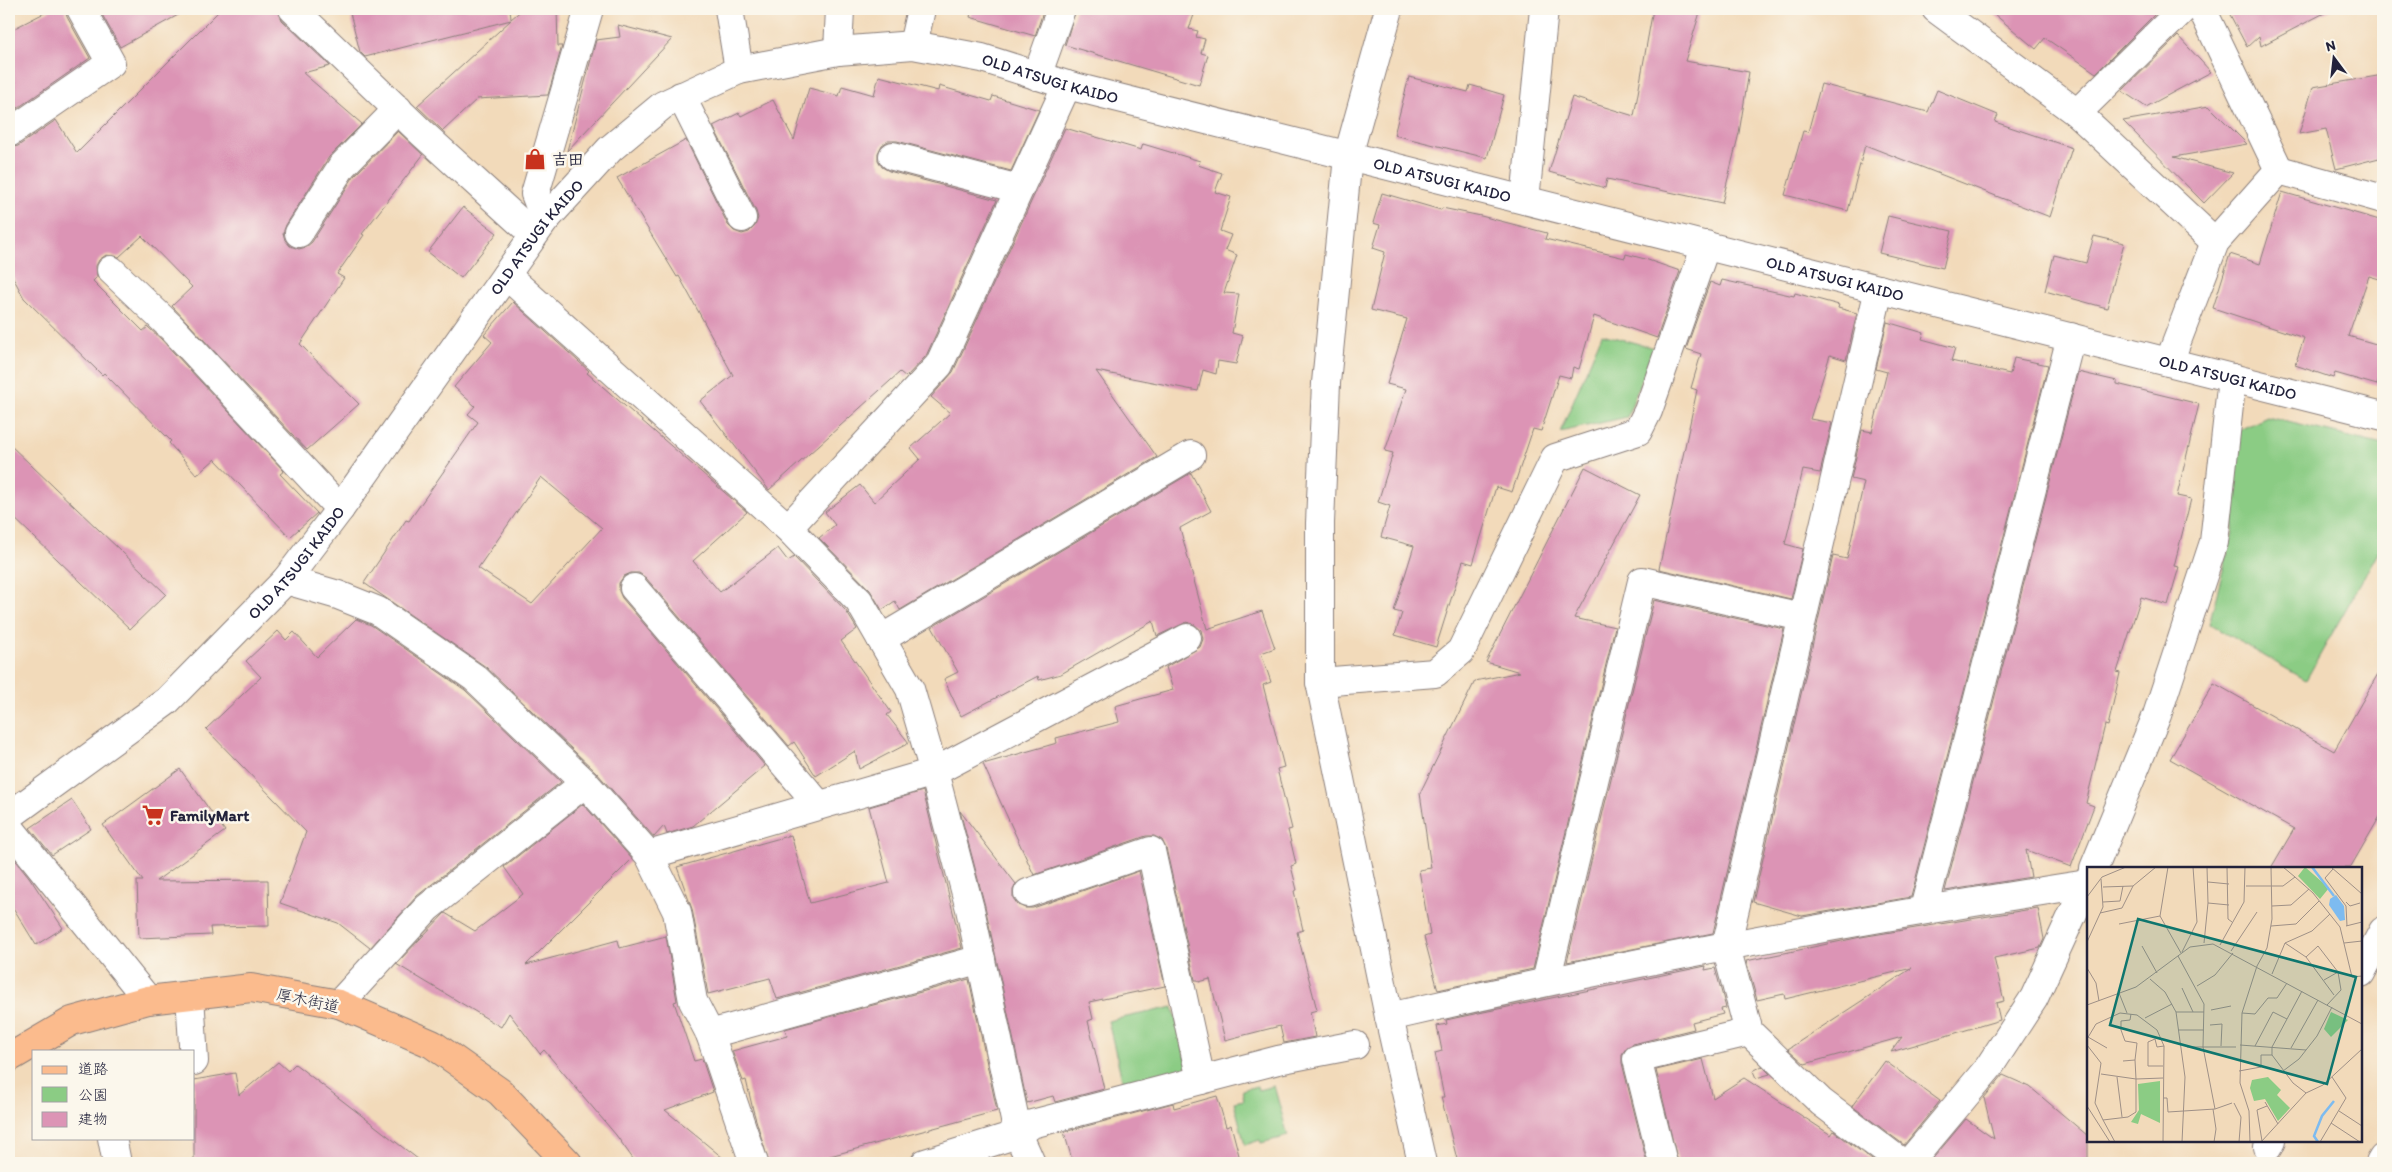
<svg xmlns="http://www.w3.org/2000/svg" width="2392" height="1172" font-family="Itim,'Klee One',sans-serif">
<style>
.green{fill:#8bcc84;stroke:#567760}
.building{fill:#dc94b5;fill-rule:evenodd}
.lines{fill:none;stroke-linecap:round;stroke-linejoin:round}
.minor-casing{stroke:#8a7e7a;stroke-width:30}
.major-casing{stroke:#8a7e7a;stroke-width:30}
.minor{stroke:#fff;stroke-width:28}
.major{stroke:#fbbb8d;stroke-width:28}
.labels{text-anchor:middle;stroke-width:5;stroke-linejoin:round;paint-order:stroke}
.street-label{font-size:16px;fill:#22223b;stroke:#fbf7ec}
.poi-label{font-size:16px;font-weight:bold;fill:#22223b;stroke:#fbf7ec;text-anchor:start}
.inset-river{fill:none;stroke:#7dbbf0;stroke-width:2.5}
.inset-road{fill:none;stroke:#9f9087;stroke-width:1}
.view{fill:#0f766e;fill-opacity:0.15;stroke:#0f766e;stroke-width:2.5}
.inset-edge{fill:none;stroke:#22223b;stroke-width:2.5}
</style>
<rect width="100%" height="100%" fill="#fbf7ec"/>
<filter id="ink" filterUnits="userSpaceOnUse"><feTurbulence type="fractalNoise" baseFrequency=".02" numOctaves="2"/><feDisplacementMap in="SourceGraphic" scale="10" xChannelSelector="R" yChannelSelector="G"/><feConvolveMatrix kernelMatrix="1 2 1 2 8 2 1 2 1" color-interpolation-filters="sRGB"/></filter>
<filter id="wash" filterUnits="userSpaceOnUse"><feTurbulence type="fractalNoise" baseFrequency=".0096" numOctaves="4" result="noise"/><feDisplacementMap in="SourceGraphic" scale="20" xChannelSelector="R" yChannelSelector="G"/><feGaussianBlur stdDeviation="1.12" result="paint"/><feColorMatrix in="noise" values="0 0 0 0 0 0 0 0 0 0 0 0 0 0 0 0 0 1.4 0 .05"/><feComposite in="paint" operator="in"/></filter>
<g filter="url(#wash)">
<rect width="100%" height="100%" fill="#f2daba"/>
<!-- green -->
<path class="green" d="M 1602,334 L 1654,348 L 1627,417 L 1560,432 Z
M 2267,417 L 2383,445 L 2383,543 L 2306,680 L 2209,624 L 2233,532 L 2237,431 Z
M 1173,1007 L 1190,1075 L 1125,1092 L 1108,1021 Z
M 1257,1086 L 1258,1090 L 1274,1086 L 1288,1136 L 1261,1143 L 1260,1140 L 1245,1145 L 1234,1102 L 1244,1100 L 1242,1090 Z"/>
<g id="blocks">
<!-- building -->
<path class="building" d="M 52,9 L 65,9 L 67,17 L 90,58 L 9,114 L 9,31 Z
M 99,9 L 189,9 L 120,47 Z
M 221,9 L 278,9 L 282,20 L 330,66 L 303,73 L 362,124 L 329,157 L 286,225 L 283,233 L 285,240 L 290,246 L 299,249 L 306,247 L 312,242 L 354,176 L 398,131 L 423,155 L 362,234 L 364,235 L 337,274 L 344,278 L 300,344 L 359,404 L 307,450 L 172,306 L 192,287 L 142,236 L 119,257 L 106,255 L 99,260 L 96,266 L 97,277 L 93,281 L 143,331 L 148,327 L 161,339 L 284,471 L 280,474 L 317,513 L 290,537 L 215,459 L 197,475 L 169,443 L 171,441 L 104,373 L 102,375 L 24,298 L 9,270 L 9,148 L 18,146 L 56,120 L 77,153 Z
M 349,9 L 510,9 L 511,19 L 523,9 L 557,9 L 558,46 L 562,46 L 548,95 L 477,99 L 443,131 L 417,106 L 511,20 L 365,57 L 360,52 Z
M 972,9 L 1044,9 L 1035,36 L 970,17 Z
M 1076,9 L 1196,9 L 1189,29 L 1198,31 L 1196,37 L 1205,39 L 1201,53 L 1208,55 L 1199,85 L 1065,45 Z
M 1653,9 L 1701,9 L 1685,61 L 1749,72 L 1739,133 L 1722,203 L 1607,179 L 1605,188 L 1549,172 L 1572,97 L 1634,116 Z
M 1988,9 L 2152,9 L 2156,13 L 2096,73 L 2045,38 L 2036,49 Z
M 2227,9 L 2332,9 L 2261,46 L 2259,36 L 2247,47 Z
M 618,25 L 672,39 L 567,151 L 596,40 L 620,37 Z
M 2178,36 L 2211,72 L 2146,107 L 2122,91 Z
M 2383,75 L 2383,157 L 2336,169 L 2326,129 L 2299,134 L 2313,87 Z
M 879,76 L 938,91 L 939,86 L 991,101 L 993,96 L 1039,110 L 1011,171 L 897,141 L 888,141 L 882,145 L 878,153 L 878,160 L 882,167 L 889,171 L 997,200 L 926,356 L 906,377 L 900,372 L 769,490 L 700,401 L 733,375 L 679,276 L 677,277 L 617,178 L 686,140 L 728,225 L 734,231 L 742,234 L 749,232 L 755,226 L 758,218 L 756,211 L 713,126 L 739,113 L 741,116 L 773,100 L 794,140 L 809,88 L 839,96 L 842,86 L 874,95 Z
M 1409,77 L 1468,92 L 1470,85 L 1504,95 L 1487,158 L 1394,135 Z
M 1821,84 L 1928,112 L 1937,90 L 1998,115 L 1995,122 L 2072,148 L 2050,217 L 1865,145 L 1848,211 L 1785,195 L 1803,131 L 1808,132 Z
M 2209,106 L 2247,144 L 2174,157 L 2233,173 L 2204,203 L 2123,121 Z
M 1065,128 L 1141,150 L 1143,144 L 1200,161 L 1198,165 L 1222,173 L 1215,192 L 1231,197 L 1220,231 L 1231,235 L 1225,250 L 1237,255 L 1224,293 L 1239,294 L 1232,333 L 1243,336 L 1236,364 L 1218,361 L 1216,374 L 1203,370 L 1198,391 L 1096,371 L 1157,457 L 900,610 L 895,601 L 882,610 L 870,590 L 819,538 L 835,525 L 825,512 L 860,485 L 874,502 L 920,459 L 911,448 L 950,413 L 931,397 L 953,372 Z
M 2282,192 L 2383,221 L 2383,280 L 2369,276 L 2348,336 L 2383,346 L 2383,361 L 2377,385 L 2335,373 L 2333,378 L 2295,365 L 2304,338 L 2213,308 L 2230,254 L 2260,264 Z
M 1382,193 L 1441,210 L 1442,208 L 1481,216 L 1547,233 L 1545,239 L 1625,258 L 1626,254 L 1645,259 L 1680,271 L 1657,338 L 1594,316 L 1579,369 L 1573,367 L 1571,378 L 1559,375 L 1541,431 L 1533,429 L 1512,492 L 1496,487 L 1473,564 L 1463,561 L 1436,647 L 1395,635 L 1402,613 L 1394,611 L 1414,546 L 1381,537 L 1390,506 L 1378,502 L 1393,453 L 1385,451 L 1406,389 L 1387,384 L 1407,319 L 1371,310 L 1385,252 L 1373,248 L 1380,225 L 1373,223 Z
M 463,207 L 497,233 L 461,278 L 428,252 Z
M 1888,216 L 1952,231 L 1943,268 L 1879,253 Z
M 2094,236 L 2124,243 L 2107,308 L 2045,291 L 2054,255 L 2086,263 Z
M 1722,280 L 1794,296 L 1795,293 L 1839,305 L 1838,308 L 1857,313 L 1846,360 L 1830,355 L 1810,419 L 1832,423 L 1820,473 L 1803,470 L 1785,544 L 1803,549 L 1791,599 L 1659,569 L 1697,390 L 1691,388 L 1701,354 L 1686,349 L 1710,282 L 1720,286 Z
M 513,302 L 589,371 L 587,373 L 747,512 L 693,561 L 720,592 L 778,548 L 788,561 L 794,557 L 846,611 L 857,629 L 841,641 L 891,712 L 887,715 L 909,743 L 859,769 L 855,751 L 816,776 L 794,742 L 789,746 L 646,578 L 639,573 L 631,573 L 624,576 L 619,583 L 619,591 L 622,598 L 765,766 L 693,826 L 667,834 L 664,826 L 654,837 L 596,772 L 486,667 L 364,583 L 406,520 L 409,521 L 478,422 L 468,414 L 475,406 L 454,387 L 492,342 L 484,335 ZM 541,477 L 602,528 L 532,604 L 478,568 Z
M 1887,322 L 1924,333 L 1922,339 L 1955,348 L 1951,361 L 2010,374 L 2014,358 L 2048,365 L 1911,897 L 1802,916 L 1753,902 L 1833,556 L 1847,559 L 1864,482 L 1851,479 L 1862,430 L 1872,432 L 1887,372 L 1876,369 Z
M 2078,372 L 2117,381 L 2117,384 L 2199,404 L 2177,496 L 2191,499 L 2174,566 L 2179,567 L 2168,605 L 2141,597 L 2117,672 L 2120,673 L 2108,726 L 2105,725 L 2086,803 L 2094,806 L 2071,867 L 2026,850 L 2031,877 L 1945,891 Z
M 9,444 L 166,594 L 130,629 L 9,513 Z
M 1585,467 L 1640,495 L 1574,618 L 1615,627 L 1533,969 L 1438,990 L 1424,937 L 1430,935 L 1419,870 L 1431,868 L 1420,793 L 1475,681 L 1520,672 L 1486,662 Z
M 1191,473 L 1211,511 L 1180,528 L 1207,629 L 1262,611 L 1275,648 L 1261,653 L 1271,682 L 1263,685 L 1284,767 L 1277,769 L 1292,829 L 1288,830 L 1296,864 L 1291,866 L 1297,890 L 1294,891 L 1303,930 L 1297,932 L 1317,1010 L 1310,1012 L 1315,1037 L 1284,1043 L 1280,1026 L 1225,1040 L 1210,979 L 1199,982 L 1198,980 L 1195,980 L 1166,848 L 1162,840 L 1154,836 L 1146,836 L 1034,875 L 983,764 L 1057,743 L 1056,738 L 1119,722 L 1115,706 L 1173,690 L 1166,667 L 1200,647 L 1203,639 L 1201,630 L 1195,625 L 1187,622 L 1157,636 L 1153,621 L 1061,674 L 1039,680 L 1038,676 L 961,716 L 944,679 L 958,672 L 932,627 Z
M 1654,600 L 1784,629 L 1713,933 L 1567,962 Z
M 356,619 L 371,625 L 465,690 L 561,782 L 417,896 L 370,948 L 338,923 L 280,903 L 306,832 L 206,729 L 261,677 L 246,661 L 278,631 L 286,640 L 294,632 L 317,657 Z
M 2383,665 L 2383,811 L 2350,868 L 2271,868 L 2294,829 L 2170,759 L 2214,683 L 2334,751 Z
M 180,769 L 225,831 L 156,881 L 268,880 L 269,926 L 210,927 L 211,935 L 139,938 L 137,881 L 143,881 L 103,825 Z
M 923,791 L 962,948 L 777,999 L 770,978 L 708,994 L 692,909 L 677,867 L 791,835 L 810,903 L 889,883 L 869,807 Z
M 72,800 L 91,829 L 52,855 L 30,828 Z
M 583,804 L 632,859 L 526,965 L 618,940 L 620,948 L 666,936 L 677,1001 L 674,1002 L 694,1061 L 702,1059 L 713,1092 L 665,1110 L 729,1163 L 636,1163 L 616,1135 L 544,1050 L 540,1054 L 509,1013 L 501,1027 L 396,964 L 445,913 L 475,931 L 523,894 L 504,867 Z
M 960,811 L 1016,884 L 1013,890 L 1013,898 L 1018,905 L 1025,908 L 1033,908 L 1139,871 L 1165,986 L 1089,1002 L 1093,1019 L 1088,1021 L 1104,1089 L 1055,1102 L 1053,1096 L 1027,1103 L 985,906 Z
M 9,852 L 29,877 L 63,928 L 36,945 L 9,901 Z
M 2038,908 L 2044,939 L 2040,948 L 1994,958 L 2004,1001 L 1996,1003 L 2000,1020 L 1891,1052 L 1902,1037 L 1805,1064 L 1788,1049 L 1912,968 L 1785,999 L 1784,994 L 1757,1000 L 1746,961 L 1861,937 Z
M 1706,966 L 1705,970 L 1715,968 L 1726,1008 L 1721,1009 L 1723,1014 L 1692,1022 L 1694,1029 L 1633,1044 L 1627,1047 L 1622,1054 L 1622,1063 L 1647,1163 L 1458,1163 L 1441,1097 L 1444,1097 L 1435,1053 L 1442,1051 L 1437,1026 L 1447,1024 L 1446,1020 L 1479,1013 Z
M 969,979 L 997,1111 L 804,1163 L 769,1163 L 753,1110 L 746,1080 L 743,1081 L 732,1051 L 787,1036 L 785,1029 Z
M 1703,1059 L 1713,1098 L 1744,1078 L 1831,1135 L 1834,1131 L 1876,1163 L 1678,1163 L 1656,1070 Z
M 1885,1061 L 1940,1101 L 1904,1145 L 1852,1106 Z
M 278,1062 L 288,1071 L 295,1064 L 423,1163 L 194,1163 L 194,1080 L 235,1073 L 239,1095 Z
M 1762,1066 L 1770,1074 L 1756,1078 L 1753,1071 Z
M 2003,1075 L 2030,1087 L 2088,1136 L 2088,1163 L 1929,1163 L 1966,1119 L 1994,1139 L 1984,1098 Z
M 1217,1096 L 1226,1127 L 1231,1125 L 1241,1163 L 1073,1163 L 1064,1132 L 1173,1103 L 1174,1108 Z"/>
</g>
</g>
<g filter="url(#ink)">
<use href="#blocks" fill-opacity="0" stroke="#8a7e7a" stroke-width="1"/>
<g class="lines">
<!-- minor casing -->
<g class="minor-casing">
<g id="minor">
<path d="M 293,9 L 422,133 L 534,235"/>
<path d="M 729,9 L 739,70"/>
<path d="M 1389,9 L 1348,156 L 1326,383 L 1320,523 L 1320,682 L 1389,1017 L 1422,1163"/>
<path d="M 1936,9 L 2077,113 L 2215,242"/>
<path d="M 913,45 L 921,9"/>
<path d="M 838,51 L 840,9"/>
<path d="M 1037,76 L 1061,9"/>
<path d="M 681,96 L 742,218"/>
<path d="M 2077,113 L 2183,9"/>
<path d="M 9,133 L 111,63 L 81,9"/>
<path d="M 893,156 L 1019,189"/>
<path d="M 2279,170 L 2383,199"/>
<path d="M 1525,200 L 1544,9"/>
<path d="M 545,220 L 535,194 L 589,9"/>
<path d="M 299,233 L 342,166 L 398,109"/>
<path d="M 111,270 L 172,328 L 340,509"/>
<path d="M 506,275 L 788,528 L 859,601 L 910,689 L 934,772 L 970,909 L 1018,1134 L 1031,1163"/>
<path d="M 1879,289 L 1726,947 L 1749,1032 L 1821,1102 L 1902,1163"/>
<path d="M 2169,362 L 2215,242 L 2279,170 L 2202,9"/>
<path d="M 788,528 L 939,365 L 1067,85"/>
<path d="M 286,580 L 338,595 L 378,611 L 475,678 L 585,783 L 649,855 L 677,912 L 693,1001 L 710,1034 L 754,1163"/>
<path d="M 634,588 L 819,805"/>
<path d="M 881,639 L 1191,455"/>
<path d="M 1320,682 L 1435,673 L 1461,651 L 1555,458 L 1638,431 L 1648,411 L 1706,245"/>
<path id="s1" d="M 9,816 L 167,701 L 286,580 L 340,509 L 545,220 L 610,149 L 663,105 L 739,70 L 838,51 L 913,45 L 982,58 L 1067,85 L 2383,416"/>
<path d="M 9,827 L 148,1000"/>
<path d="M 649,855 L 934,772 L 1187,638"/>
<path d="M 2094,868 L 2157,715 L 2214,542 L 2232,378"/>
<path d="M 1028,893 L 1151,851 L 1201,1080"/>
<path d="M 1924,909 L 2071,337"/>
<path d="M 2361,973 L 2383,931"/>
<path d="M 1546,981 L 1642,581 L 1802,617"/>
<path d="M 190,995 L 194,1061"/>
<path d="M 339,1004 L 427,908 L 585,783"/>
<path d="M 1389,1017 C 1619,964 1853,920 2087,884"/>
<path d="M 710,1034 L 981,959"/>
<path d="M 112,1138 L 117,1163"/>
<path d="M 2268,1147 L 2271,1141"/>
<path d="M 925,1163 L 1018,1134 L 1032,1124 L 1278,1060 L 1355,1045"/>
<path d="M 1663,1163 L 1637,1059 L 1749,1032"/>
<path d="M 1909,1163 L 1989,1067 L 2034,998 L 2088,881"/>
<path d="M 2380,1163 L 2383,1158"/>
</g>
</g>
<!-- major casing -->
<g class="major-casing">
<path id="major" d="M 9,1058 L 72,1021 L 148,1000 L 251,988 L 339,1004 L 432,1044 L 500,1092 L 568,1163"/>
</g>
<!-- minor -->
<use href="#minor" class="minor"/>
<!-- major -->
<use href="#major" class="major"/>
</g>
</g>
<!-- icons -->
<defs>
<g id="shop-bare" transform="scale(1.725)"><path d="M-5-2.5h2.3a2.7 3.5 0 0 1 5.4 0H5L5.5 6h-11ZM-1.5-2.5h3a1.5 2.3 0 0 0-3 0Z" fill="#c8321e" stroke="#fbf7ec" stroke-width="2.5" paint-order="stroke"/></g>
<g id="supermarket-bare" transform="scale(1.725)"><path d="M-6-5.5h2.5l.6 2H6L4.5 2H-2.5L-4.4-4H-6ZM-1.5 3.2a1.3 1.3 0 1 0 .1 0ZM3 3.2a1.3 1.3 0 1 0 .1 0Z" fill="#c8321e" stroke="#fbf7ec" stroke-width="2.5" paint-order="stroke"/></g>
</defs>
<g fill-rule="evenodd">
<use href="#shop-bare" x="535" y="159"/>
<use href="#supermarket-bare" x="153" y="815"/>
</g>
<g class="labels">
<!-- street labels -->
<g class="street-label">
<text dy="6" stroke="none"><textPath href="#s1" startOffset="1375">OLD ATSUGI KAIDO</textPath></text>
<text dy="6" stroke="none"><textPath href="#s1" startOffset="1780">OLD ATSUGI KAIDO</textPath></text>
<text dy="6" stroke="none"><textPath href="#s1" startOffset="790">OLD ATSUGI KAIDO</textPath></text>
<text dy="6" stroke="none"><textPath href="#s1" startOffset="2185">OLD ATSUGI KAIDO</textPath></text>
<text dy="6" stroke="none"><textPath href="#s1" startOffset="2590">OLD ATSUGI KAIDO</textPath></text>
<text dy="6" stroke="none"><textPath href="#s1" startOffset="385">OLD ATSUGI KAIDO</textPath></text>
<text transform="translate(308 1000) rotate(12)" y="6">厚木街道</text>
</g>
<!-- poi labels -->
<g class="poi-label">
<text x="552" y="165">吉田</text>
<text x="170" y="821">FamilyMart</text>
</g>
</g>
<!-- overview -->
<g transform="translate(2087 867)">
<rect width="275" height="275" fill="#f2daba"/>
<path d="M 218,0 L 242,21 L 233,32 L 211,9 ZM 244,145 L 261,153 L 244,170 L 237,162 ZM 181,210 L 194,223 L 190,228 L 203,241 L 191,254 L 178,232 L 167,234 L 163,221 L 165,213 ZM 73,214 L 73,256 L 54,247 L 51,257 L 44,255 L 52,243 L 51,217 Z" fill="#8bcc84"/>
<path d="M 249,28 L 257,39 L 258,53 L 253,54 L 242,38 L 243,32 Z" fill="#7dbbf0"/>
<path class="inset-river" d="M 225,0 L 247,29M 231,275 L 227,269 L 235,249 L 247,234"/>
<path class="inset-road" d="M 81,0 L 73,49 L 94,86M 140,0 L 141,52 L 145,55M 196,0 L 208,10M 244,0 L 275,27M 246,2 L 238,11 L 259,39 L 260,59M 121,15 L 142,17M 159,19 L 196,19 L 208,10 L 226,26 L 253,60 L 265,110 L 275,109M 16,20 L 46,19M 0,30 L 15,10 L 39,0M 16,35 L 33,34 L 36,19M 259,35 L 263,39 L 273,36M 121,36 L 142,38M 185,39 L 204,38 L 222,22M 13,46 L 35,41 L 46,19 L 69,0M 32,57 L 73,49M 184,59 L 209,57 L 232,34M 259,59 L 275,55M 0,75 L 16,40 L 14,12M 117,76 L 121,36 L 120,0M 198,76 L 219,90 L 247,128M 257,76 L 275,74M 133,78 L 157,35 L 158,0M 55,79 L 70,106M 144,84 L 170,45M 95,85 L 110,55 L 106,0M 91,89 L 117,137 L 116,180 L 128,242M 219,90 L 231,79 L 251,105 L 254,123 L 240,138M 0,101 L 9,116 L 12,134M 185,107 L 198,76 L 225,64 L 243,47M 63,112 L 78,125 L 89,145 L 98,210 L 95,275M 237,113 L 251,105M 110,119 L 128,108 L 146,86M 95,121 L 106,145M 32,126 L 40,146M 0,138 L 49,120 L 103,80 L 126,77 L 275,157M 124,143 L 144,139M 89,145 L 117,145M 155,146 L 168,147 L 181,131 L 190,131 L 200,116M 58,151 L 85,137M 123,158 L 135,157 L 134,179M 91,163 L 117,163M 1,170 L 20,181M 0,172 L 9,157 L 33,146 L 50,148 L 70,163 L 77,179 L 76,275M 0,178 L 14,196 L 8,236 L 16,253M 153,178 L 219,183M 168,179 L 186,145 L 200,152M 100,180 L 149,180M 204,181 L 231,133M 36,194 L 48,193 L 50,176 L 38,174 L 34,163 L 34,154 L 43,153 L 44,147M 76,199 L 61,199 L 61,175 L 68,172 L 70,180 L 77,179M 152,204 L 174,200 L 174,188 L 185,188M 196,204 L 212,192 L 230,169 L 245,140M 14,207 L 49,212 L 48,193M 30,210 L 35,250M 219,226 L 236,218 L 275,182M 76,231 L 80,231 L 81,245 L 128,242 L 145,236M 178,235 L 191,257M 147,236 L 154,250 L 152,275M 0,239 L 23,275M 126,242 L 129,262 L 127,275M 252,244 L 275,259M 244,256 L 273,275M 175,274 L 170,243 L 180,239M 28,275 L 16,253 L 41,250 L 49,245 L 49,212 L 76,211M 163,275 L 162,244 L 153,216 L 155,146 L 170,99 L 180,81 L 185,52 L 184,0M 174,275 L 219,226 L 206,216 L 185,188 L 185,180 L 215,124M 233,275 L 259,231 L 245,210"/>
<path class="view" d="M 51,52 L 269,110 L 240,217 L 23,158 Z"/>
<rect width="275" height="275" class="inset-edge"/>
</g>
<!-- margin -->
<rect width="2392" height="1172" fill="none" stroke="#fbf7ec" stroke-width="30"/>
<!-- legend -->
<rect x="32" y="1050" width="162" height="90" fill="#fbf7ec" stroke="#a4a2a5"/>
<rect x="42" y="1066" width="25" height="8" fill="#fbbb8d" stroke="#a4a2a5"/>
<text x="78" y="1074" font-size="15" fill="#22223b">道路</text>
<rect x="42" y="1087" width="25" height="15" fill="#8bcc84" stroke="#a4a2a5"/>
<text x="78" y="1100" font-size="15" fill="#22223b">公園</text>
<rect x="42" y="1112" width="25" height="15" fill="#dc94b5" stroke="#a4a2a5"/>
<text x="78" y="1124" font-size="15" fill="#22223b">建物</text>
<!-- north arrow -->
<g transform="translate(2334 58) rotate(345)" stroke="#fbf7ec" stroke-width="4" paint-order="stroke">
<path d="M0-4L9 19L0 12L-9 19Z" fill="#22223b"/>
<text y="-8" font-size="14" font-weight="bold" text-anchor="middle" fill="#22223b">N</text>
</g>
</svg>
